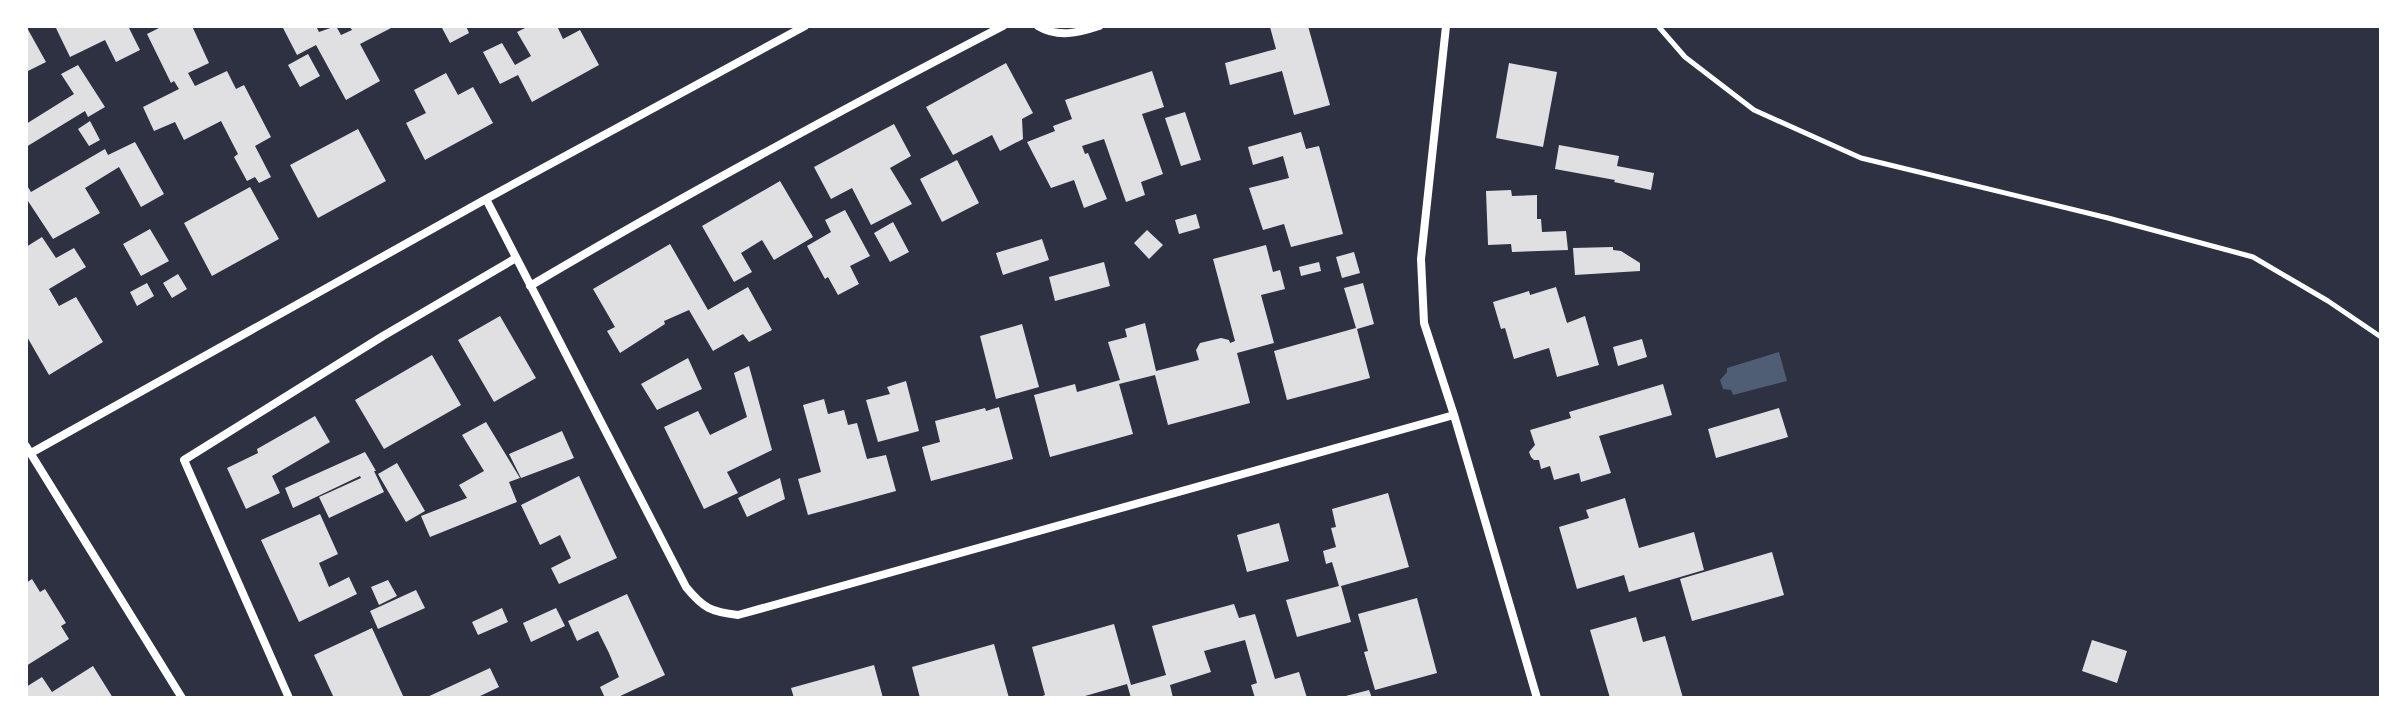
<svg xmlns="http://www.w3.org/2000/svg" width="2407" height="724" font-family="'DejaVu Sans',sans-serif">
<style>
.water{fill:#4f5d75}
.building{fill:#e0e0e3}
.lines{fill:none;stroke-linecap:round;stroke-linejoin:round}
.path{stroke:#fff;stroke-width:5}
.minor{stroke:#fff;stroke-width:8}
</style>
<rect width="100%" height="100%" fill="#2d3142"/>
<!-- water -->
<path class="water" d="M 1779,352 L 1787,381 L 1733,395 L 1731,390 L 1723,389 L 1720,380 L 1727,372 L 1727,368 Z"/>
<!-- building -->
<path class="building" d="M 26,26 L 46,62 L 26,72 Z
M 55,26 L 133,26 L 129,28 L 140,50 L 116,62 L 105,40 L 70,57 Z
M 163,26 L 192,26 L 209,63 L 188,73 L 195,86 L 227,71 L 236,89 L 244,85 L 271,137 L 255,146 L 271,177 L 259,183 L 255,177 L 247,181 L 234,157 L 238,154 L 221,121 L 184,140 L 175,122 L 154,131 L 143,107 L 179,89 L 174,81 L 171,83 L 147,34 Z
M 282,26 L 316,26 L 319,32 L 336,26 L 341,35 L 352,30 L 350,27 L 353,26 L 395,26 L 360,44 L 380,81 L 346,100 L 316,45 L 297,55 Z
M 441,26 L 466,26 L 469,33 L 450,43 Z
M 529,26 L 557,26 L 563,39 L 580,30 L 599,65 L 532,102 L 518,75 L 500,84 L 483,52 L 502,43 L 515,65 L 531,56 L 517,32 Z
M 1274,26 L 1308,26 L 1330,105 L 1294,115 L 1282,71 L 1230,85 L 1225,63 L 1276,49 L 1270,27 Z
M 308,54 L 320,76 L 300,87 L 288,65 Z
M 1006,63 L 1033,113 L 1022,119 L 1023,139 L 1000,151 L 992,135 L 953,155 L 926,107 Z
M 1509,63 L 1557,72 L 1543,147 L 1496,138 Z
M 78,65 L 105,107 L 88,117 L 85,111 L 26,147 L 26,124 L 74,94 L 61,74 Z
M 1152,71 L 1164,107 L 1142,114 L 1163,174 L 1141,182 L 1145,195 L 1126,202 L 1104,139 L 1082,146 L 1085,154 L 1088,153 L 1107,199 L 1084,208 L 1074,180 L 1051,188 L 1027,142 L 1055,131 L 1053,126 L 1072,119 L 1065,100 Z
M 446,73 L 458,95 L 473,87 L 493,123 L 425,160 L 406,123 L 426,113 L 414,90 Z
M 1185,112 L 1201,160 L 1181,166 L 1165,118 Z
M 90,121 L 100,140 L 89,146 L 78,129 Z
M 894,124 L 911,156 L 890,168 L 912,204 L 871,225 L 852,188 L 831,199 L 814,167 Z
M 358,129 L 386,181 L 318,218 L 290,165 Z
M 1301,132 L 1306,149 L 1319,146 L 1343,234 L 1291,247 L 1284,224 L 1263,230 L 1249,188 L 1289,178 L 1283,156 L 1253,165 L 1248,147 Z
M 135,142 L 164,194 L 141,207 L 119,167 L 85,188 L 100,213 L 53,239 L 26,198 L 26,184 L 31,192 L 105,149 L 108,155 Z
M 1559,145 L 1619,156 L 1617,166 L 1654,173 L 1651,190 L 1614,182 L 1615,180 L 1555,169 Z
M 957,160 L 979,203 L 942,222 L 920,179 Z
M 780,181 L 813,237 L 774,260 L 762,240 L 741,253 L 752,272 L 734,282 L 702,226 Z
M 250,187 L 279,239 L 212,276 L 184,223 Z
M 1511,190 L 1512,196 L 1537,195 L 1537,219 L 1541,219 L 1542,232 L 1566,231 L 1568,250 L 1512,252 L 1511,244 L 1488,245 L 1486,191 Z
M 845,210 L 870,256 L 850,266 L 859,284 L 838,295 L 828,277 L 825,279 L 807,246 L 831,232 L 825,220 Z
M 1196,214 L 1200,228 L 1179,234 L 1175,220 Z
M 893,222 L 909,252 L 890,262 L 874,233 Z
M 150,229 L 169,261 L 141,276 L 123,244 Z
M 1147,230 L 1163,245 L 1149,259 L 1134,243 Z
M 42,237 L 56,258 L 74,248 L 86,267 L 49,289 L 59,306 L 76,297 L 103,342 L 49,375 L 26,335 L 26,247 Z
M 1042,239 L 1049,260 L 1003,275 L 996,253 Z
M 670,244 L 708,310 L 748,287 L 772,330 L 749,342 L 743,334 L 713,351 L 689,310 L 664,321 L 665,324 L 620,353 L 607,331 L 615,327 L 593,289 Z
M 1266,245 L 1273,272 L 1280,270 L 1285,289 L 1261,295 L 1274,343 L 1237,353 L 1250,403 L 1168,425 L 1155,375 L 1119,384 L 1133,434 L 1050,457 L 1034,395 L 1075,384 L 1077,392 L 1120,380 L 1108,342 L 1127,337 L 1125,329 L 1145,323 L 1156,371 L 1199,360 L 1196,350 L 1200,343 L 1221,338 L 1229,340 L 1230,343 L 1235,341 L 1213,259 Z
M 1613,247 L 1613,250 L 1621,251 L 1640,263 L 1640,271 L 1575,275 L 1573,248 Z
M 1354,252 L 1360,273 L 1342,278 L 1336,257 Z
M 1104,262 L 1110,286 L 1055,301 L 1049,277 Z
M 1319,262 L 1321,271 L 1301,276 L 1299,267 Z
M 178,274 L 187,289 L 172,298 L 163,283 Z
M 147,283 L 154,296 L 137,306 L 130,292 Z
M 1363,283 L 1374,324 L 1357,329 L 1370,378 L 1287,400 L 1274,351 L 1356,328 L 1344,288 Z
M 1556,287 L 1567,323 L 1585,316 L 1599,365 L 1557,377 L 1549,348 L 1514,359 L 1505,328 L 1501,329 L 1493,302 L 1529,291 L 1530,295 Z
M 500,316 L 536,378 L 494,402 L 458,340 Z
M 1022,324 L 1039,387 L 996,399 L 980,336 Z
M 1642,339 L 1647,357 L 1618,366 L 1613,347 Z
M 432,355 L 461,405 L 384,449 L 355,400 Z
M 688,358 L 702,389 L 657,410 L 641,384 Z
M 749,366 L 772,450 L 727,472 L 738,493 L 704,509 L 664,427 L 698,411 L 710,435 L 747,417 L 734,373 Z
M 906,381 L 919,431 L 878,442 L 866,400 L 890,394 L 887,387 Z
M 1663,384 L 1672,415 L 1599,436 L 1611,473 L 1581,482 L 1579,473 L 1554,480 L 1550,466 L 1541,469 L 1539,460 L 1534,460 L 1531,457 L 1529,452 L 1535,445 L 1530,430 L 1571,418 L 1569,412 Z
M 824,399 L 828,414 L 844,410 L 848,425 L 857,423 L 867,459 L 886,455 L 896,491 L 808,515 L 798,479 L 821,472 L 803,405 Z
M 999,407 L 1013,459 L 931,481 L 922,447 L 940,442 L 935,421 L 985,408 L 986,411 Z
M 1779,408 L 1788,437 L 1716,458 L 1708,429 Z
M 315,416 L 330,442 L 272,476 L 280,493 L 246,509 L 227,468 L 258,453 L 257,449 Z
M 486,422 L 520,478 L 509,482 L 517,502 L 430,537 L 421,516 L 467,498 L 459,485 L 484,471 L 462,435 Z
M 562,431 L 574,458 L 521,478 L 509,454 Z
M 365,452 L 376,471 L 374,471 L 384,492 L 329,518 L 319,497 L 361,478 L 360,476 L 293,508 L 285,488 Z
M 397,463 L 425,511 L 406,522 L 378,474 Z
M 579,476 L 617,558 L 559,584 L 551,568 L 571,558 L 560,535 L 540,545 L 521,505 Z
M 780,478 L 785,499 L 747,517 L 738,498 Z
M 1388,493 L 1409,567 L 1341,586 L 1351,622 L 1297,637 L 1286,600 L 1339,586 L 1332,562 L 1326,564 L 1323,551 L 1336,547 L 1331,528 L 1336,527 L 1332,509 Z
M 1625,498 L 1639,548 L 1694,532 L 1704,570 L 1629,592 L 1624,575 L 1577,589 L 1559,527 L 1589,518 L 1586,510 Z
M 320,514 L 338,554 L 319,563 L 329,587 L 349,577 L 357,594 L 299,622 L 261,540 Z
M 1279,523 L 1289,561 L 1247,572 L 1237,535 Z
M 1772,552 L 1784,595 L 1692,621 L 1680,579 Z
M 32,579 L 40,592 L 45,589 L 66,623 L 61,626 L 69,639 L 26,666 L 26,583 Z
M 388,580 L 397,596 L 379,605 L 371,587 Z
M 416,590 L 425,608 L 378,629 L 370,611 Z
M 627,594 L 665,675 L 616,698 L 605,698 L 600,687 L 619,677 L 609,653 L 598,631 L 577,641 L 568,621 Z
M 1417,598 L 1437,673 L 1375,690 L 1364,652 L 1368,651 L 1358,614 Z
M 1234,604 L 1239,618 L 1255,614 L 1275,679 L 1299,672 L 1307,698 L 1255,698 L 1251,685 L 1257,683 L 1245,640 L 1204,651 L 1211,672 L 1170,685 L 1173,698 L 1131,698 L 1127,684 L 1078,698 L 1037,698 L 1045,695 L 1032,647 L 1114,624 L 1131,685 L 1166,675 L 1152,626 Z
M 502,608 L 508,622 L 478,635 L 472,622 Z
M 556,608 L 565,626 L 531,642 L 523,623 Z
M 1636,617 L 1643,642 L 1665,636 L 1683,698 L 1610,698 L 1590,630 Z
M 372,628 L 404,698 L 334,698 L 314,655 Z
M 2092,640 L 2127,651 L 2117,683 L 2082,671 Z
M 994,644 L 1009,698 L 920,698 L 912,667 Z
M 874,665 L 883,698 L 794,698 L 791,688 Z
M 93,666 L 113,698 L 26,698 L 26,687 L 42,677 L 52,692 Z
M 490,668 L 499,687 L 476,698 L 425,698 Z
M 1369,690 L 1372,698 L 1342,698 L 1342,697 Z"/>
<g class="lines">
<!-- path -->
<path class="path" d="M 1658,26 L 1685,57 L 1754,110 L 1861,158 L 2108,218 L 2253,257 L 2328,301 L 2381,337"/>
<!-- minor -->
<path class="minor" d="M 1038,26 C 1058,38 1078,33 1099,26
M 1446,26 L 1421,259 L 1424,323 L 1454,415 L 1537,698
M 486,199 L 686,587 C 703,608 711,612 738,615 L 1454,415
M 530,286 C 685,194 843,109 1003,26
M 26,446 L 182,698
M 31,453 L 486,199 L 805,26
M 289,698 L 184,460 L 383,336 L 516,258"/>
</g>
<!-- border -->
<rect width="2407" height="724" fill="none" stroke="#ffffff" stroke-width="56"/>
</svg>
